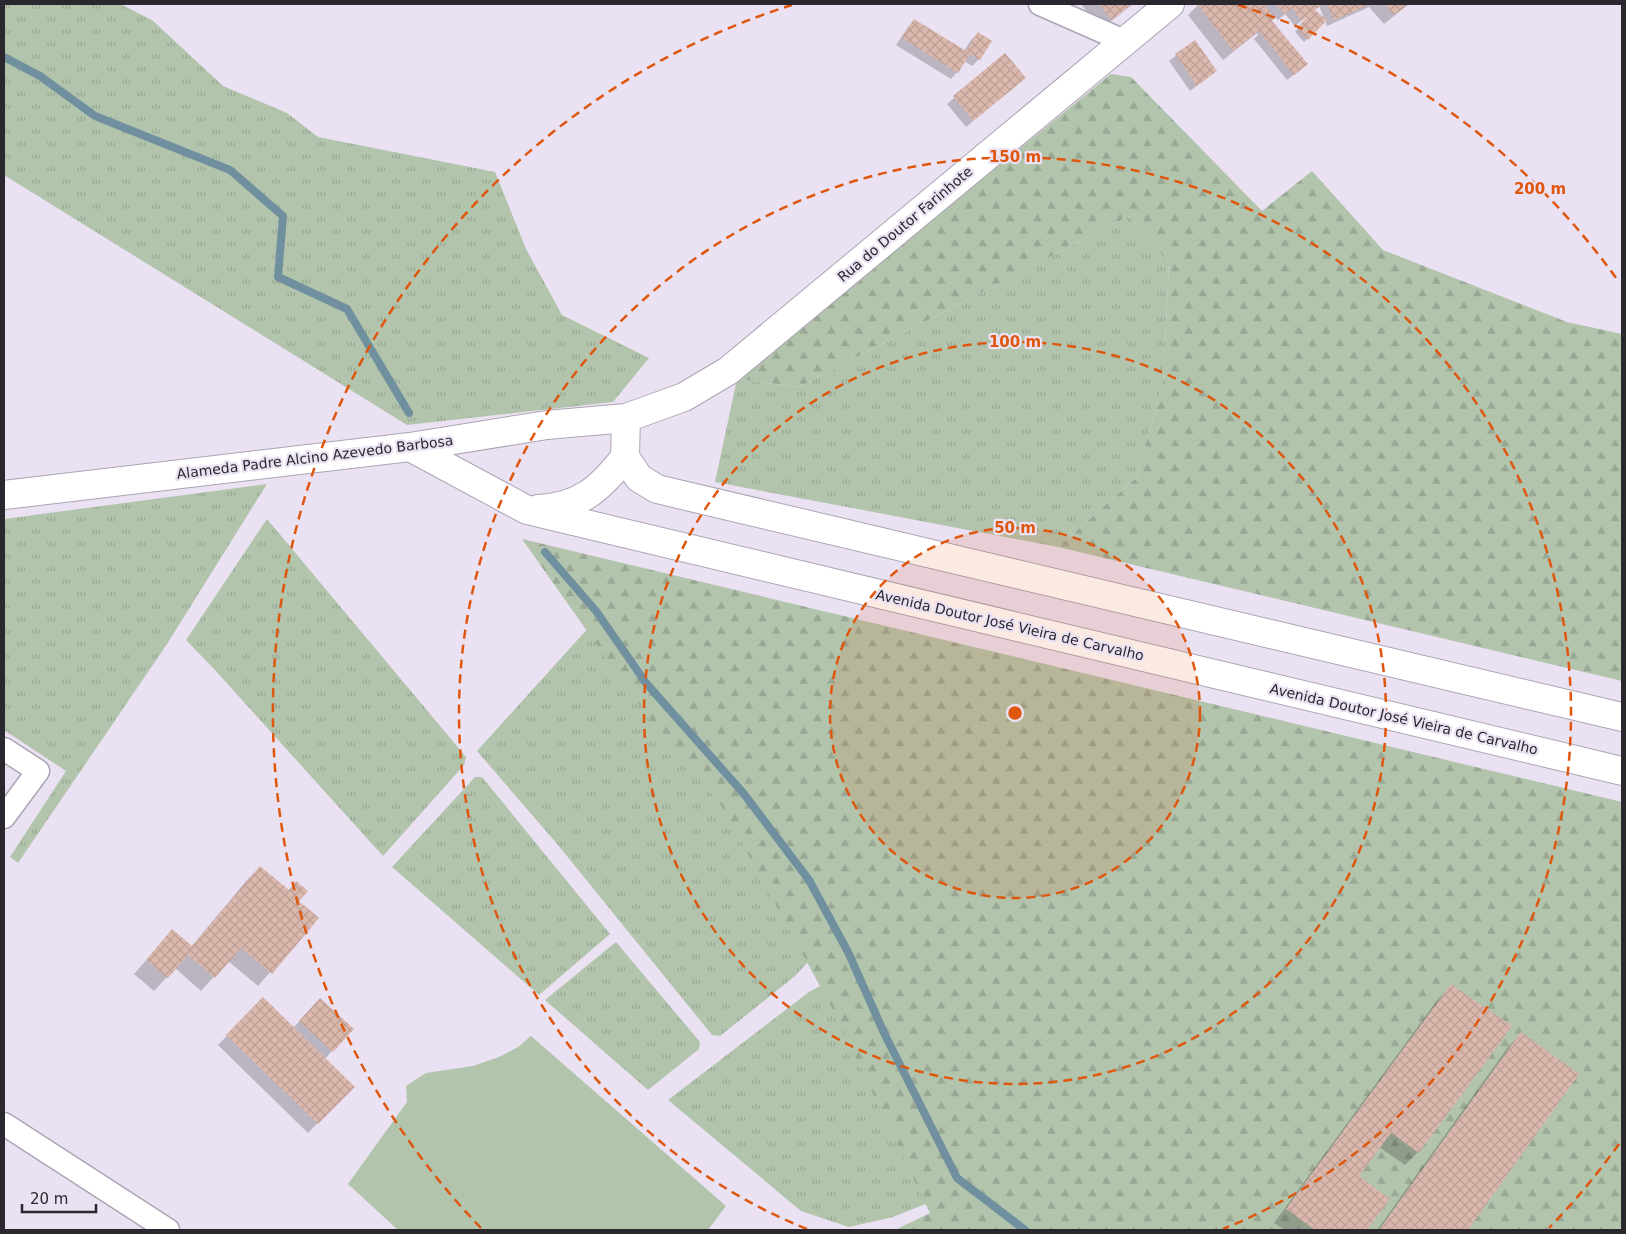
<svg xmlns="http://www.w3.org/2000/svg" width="1626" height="1234" font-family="'DejaVu Sans',sans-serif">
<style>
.grass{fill:url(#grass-tufts)}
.forest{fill:url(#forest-firs)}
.garden{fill:#b2c4ac}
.shadow{fill:#0003;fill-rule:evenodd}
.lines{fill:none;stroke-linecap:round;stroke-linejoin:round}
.stream{stroke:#70909f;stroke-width:8}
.building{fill:url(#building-cross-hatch)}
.street-casing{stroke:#aca4b4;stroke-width:25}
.secondary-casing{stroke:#aca4b4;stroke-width:30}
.street{stroke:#fff;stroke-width:22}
.secondary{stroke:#fff;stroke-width:28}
.ring{fill:none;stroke:#df560e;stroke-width:2.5;stroke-dasharray:9 6}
.labels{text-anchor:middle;stroke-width:4.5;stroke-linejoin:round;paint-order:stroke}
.street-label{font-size:14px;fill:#2b272e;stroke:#eae1f2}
.centre{fill:#df560e;stroke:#eae1f2;stroke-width:2.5}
.ring-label{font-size:15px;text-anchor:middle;font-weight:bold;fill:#df560e;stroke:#eae1f2;stroke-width:4.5;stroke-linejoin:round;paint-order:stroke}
</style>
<defs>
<pattern id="grass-tufts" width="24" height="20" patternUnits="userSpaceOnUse" patternTransform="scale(1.25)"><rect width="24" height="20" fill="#b2c4ac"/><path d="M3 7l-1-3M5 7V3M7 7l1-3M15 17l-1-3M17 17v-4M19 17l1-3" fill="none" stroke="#99a894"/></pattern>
<pattern id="forest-firs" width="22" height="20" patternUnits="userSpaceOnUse" patternTransform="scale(1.25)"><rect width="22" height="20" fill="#b2c4ac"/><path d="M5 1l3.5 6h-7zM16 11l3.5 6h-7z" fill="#99a894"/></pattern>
<pattern id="building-cross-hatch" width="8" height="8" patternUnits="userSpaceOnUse" patternTransform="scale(1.25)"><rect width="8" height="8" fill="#dbb8ad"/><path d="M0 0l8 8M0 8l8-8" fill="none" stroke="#bc9e95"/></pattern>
</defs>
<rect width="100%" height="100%" fill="#eae1f2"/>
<!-- grass -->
<path class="grass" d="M 4,4 L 120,4 L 152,20 L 223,86 L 287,113 L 318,137 L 495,172 L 526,249 L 562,315 L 649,358 L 613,402 L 407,425 L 4,175 Z
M 1129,216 L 1169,263 L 1163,384 L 1136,478 L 1058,547 L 715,482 L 737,379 L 799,387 Z
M 267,484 L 167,644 L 18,863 L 10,857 L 66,771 L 4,730 L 4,519 Z
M 267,519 L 466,757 L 464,765 L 383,856 L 214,669 L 186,640 Z
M 590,626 L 668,728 L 822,947 L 795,976 L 720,1036 L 712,1035 L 558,845 L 477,751 Z
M 475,777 L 482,777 L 610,934 L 539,995 L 392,867 Z
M 616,942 L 700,1042 L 699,1049 L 648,1090 L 545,1000 Z
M 847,971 L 953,1193 L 893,1217 L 849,1227 L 801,1211 L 668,1100 L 809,992 Z"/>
<!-- forest -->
<path class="forest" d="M 1111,74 L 1131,77 L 1262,211 L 1312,171 L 1383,250 L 1567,322 L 1622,334 L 1622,681 L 1058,547 L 1136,478 L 1163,384 L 1169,263 L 1129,216 L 799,387 L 737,379 Z
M 522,539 L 1622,802 L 1622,1230 L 895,1230 L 930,1213 L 833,1010 L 723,808 L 645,713 Z"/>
<!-- garden -->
<path class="garden" d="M 531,1036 L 726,1206 L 708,1230 L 398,1230 L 348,1184 L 407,1102 L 406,1086 L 426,1073 L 473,1066 L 499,1057 L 518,1047 Z"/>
<!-- shadow -->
<path class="shadow" d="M 1081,4 L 1133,4 L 1101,29 Z
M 1199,4 L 1409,4 L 1384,24 L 1369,7 L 1327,26 L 1325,20 L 1304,42 L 1295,32 L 1313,13 L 1312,12 L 1295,26 L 1285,14 L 1278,20 L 1275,17 L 1271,21 L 1300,70 L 1287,80 L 1254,39 L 1258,35 L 1257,33 L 1223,60 L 1188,15 ZM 1319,6 L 1325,20 L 1314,10 Z
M 914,20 L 964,51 L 971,40 L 978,33 L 990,41 L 979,59 L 972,66 L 964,61 L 957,72 L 951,79 L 896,45 L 908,27 Z
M 1195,41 L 1216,71 L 1190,91 L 1169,61 Z
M 1005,55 L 1018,84 L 966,127 L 947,104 Z
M 260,867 L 288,891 L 296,883 L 298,901 L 317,918 L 258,986 L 228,961 L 201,991 L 175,968 L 154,991 L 134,974 L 172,931 L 191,947 L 247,880 Z
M 1451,986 L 1418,1152 L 1405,1165 L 1379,1147 L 1357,1176 L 1388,1199 L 1365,1230 L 1285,1230 L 1274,1223 L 1438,999 Z
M 263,999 L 293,1028 L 320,1000 L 332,1051 L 325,1059 L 353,1087 L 308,1133 L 218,1045 Z
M 1521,1034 L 1577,1074 L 1466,1230 L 1377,1230 L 1508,1047 Z"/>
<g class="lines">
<!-- stream -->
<path class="stream" d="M 4,57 L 40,76 L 95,116 L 230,170 L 283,216 L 278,277 L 347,309 L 409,413
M 545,552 L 596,611 L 646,683 L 744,794 L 809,880 L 848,952 L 885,1035 L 957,1178 L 1025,1230"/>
</g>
<!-- building -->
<path class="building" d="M 1099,4 L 1132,4 L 1112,20 Z
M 1197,4 L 1264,4 L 1275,18 L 1272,21 L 1308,64 L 1294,75 L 1259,31 L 1233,51 Z
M 1276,4 L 1322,4 L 1315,10 L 1327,20 L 1308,40 L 1297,28 L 1310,14 L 1302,21 L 1292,8 L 1285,14 Z
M 1327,4 L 1371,4 L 1334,20 Z
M 1385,4 L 1409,4 L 1394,15 Z
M 914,19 L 966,51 L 978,32 L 992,41 L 980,60 L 970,54 L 958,73 L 902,38 Z
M 1195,40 L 1217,71 L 1197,86 L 1175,54 Z
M 1005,53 L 1026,78 L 973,121 L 953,96 Z
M 260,866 L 289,890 L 296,881 L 308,891 L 299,901 L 319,918 L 272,974 L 241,948 L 215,978 L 188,955 L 168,978 L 146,960 L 172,929 L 192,946 Z
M 1451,984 L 1512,1026 L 1419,1153 L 1391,1133 L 1359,1176 L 1390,1199 L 1367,1230 L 1315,1230 L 1286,1209 Z
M 263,997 L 355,1087 L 318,1124 L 226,1035 Z
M 320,998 L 354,1029 L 333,1052 L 299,1021 Z
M 1521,1032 L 1579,1074 L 1468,1230 L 1379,1230 Z"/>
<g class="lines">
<!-- street casing -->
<g class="street-casing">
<path id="street" d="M 1040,4 L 1124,41
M 4,749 L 38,771 L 4,817
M 4,1124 L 168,1230"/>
</g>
<!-- secondary casing -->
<g class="secondary-casing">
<path id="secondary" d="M 626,418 L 625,457 L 639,478 L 657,489 L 1622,717
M 410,447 L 527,510 L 1622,771
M 4,495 L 410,447 L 547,425 L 626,418 L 684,397 L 728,371 L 1170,4
M 538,509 C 580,507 600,489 625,457"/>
</g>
<!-- street -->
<use href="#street" class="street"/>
<!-- secondary -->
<use href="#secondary" class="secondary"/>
</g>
<!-- distance rings -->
<circle cx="1015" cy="713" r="185" fill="#df560e" fill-opacity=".12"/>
<g class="ring">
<circle cx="1015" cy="713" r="185"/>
<circle cx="1015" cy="713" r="371"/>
<path d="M807 1229A556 556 0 1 1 1223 1229"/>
<path d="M1619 1144A742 742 0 0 1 1549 1228M481 1228A742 742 0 0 1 792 5M1238 5A742 742 0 0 1 1619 282"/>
</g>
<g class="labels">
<!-- street labels -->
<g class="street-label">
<text transform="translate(905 224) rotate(-40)" y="5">Rua do Doutor Farinhote</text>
<text transform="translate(315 457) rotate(-7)" y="5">Alameda Padre Alcino Azevedo Barbosa</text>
<text transform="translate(1010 625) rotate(13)" y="5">Avenida Doutor José Vieira de Carvalho</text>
<text transform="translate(1404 719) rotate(13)" y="5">Avenida Doutor José Vieira de Carvalho</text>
</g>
</g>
<circle cx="1015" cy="713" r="8" class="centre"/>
<g class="ring-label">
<text x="1015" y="162">150 m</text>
<text x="1540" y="194">200 m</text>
<text x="1015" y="347">100 m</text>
<text x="1015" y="533">50 m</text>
</g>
<!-- border -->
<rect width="1626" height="1234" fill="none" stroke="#2b272e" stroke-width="10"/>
<!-- scale -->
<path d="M22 1204v8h74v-8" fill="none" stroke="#2b272e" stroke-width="2.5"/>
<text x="30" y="1204" font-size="15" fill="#2b272e" stroke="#eae1f2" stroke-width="4" paint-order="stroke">20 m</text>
</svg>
